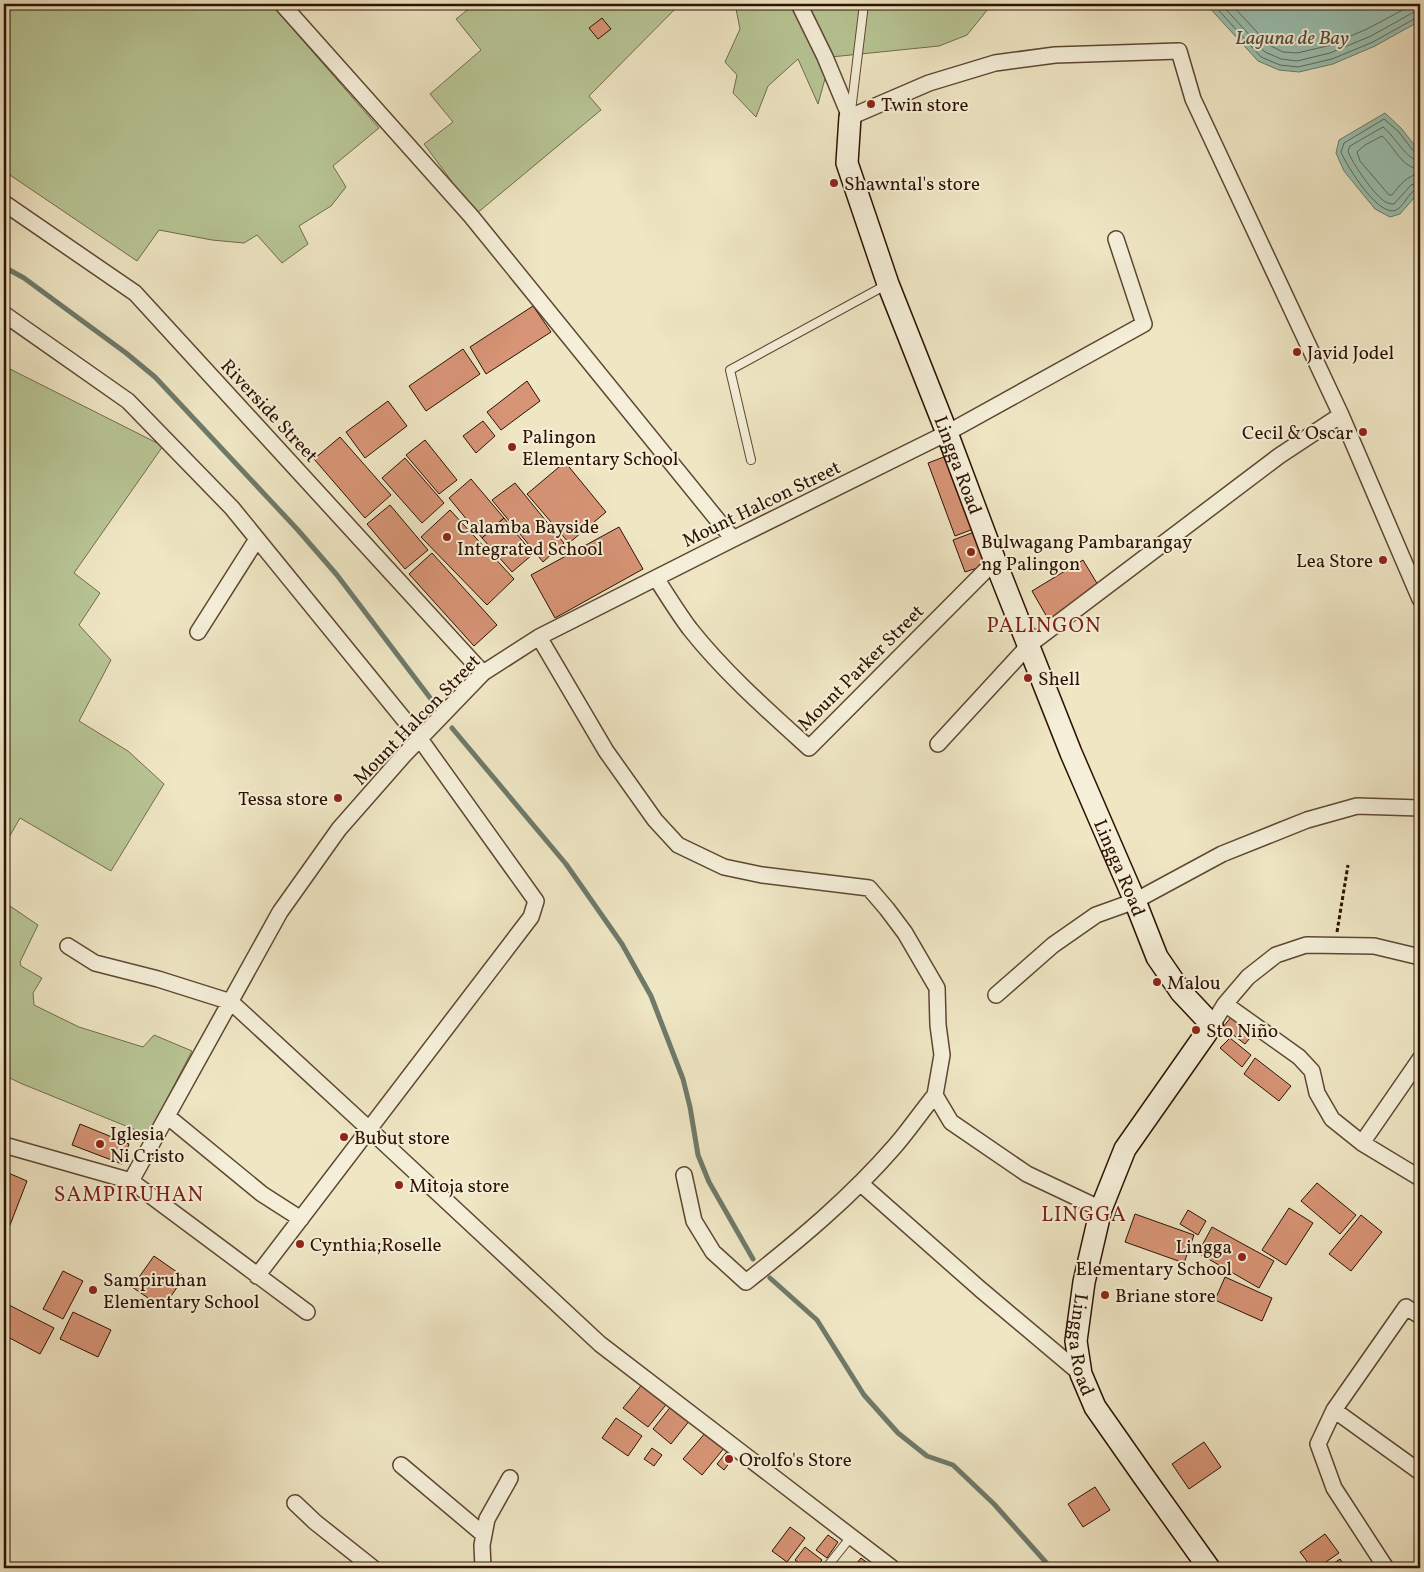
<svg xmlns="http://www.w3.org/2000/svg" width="1424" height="1572" font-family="Vollkorn,serif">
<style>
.green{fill:#b8c595;stroke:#726c4a}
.water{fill:#9ac0b1;stroke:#6e7a6a}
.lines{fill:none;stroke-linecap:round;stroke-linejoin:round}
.shore{stroke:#646958;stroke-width:1}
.stream{stroke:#6e7a6a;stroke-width:5}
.building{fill:#d79476;stroke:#2d1200}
.lane-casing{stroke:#5e4731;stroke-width:10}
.street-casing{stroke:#5e4731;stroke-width:18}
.secondary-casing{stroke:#2d1200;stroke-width:24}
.path{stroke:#2d1200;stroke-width:3;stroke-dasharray:4 2.5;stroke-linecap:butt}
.lane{stroke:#f5efd9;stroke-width:8}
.street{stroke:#f5efd9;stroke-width:15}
.secondary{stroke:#f5efd9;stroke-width:21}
.poi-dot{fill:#8f2418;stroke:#f5efd9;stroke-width:2}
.labels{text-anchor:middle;stroke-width:4;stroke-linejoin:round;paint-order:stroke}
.poi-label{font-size:19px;fill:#2d1200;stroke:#f5efd9;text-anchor:start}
.street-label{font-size:19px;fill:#2d1200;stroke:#f5efd9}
.water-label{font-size:20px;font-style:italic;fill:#534f3e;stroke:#f5efd9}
.quarter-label{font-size:21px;letter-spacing:1px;fill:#7a1f14;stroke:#f5efd9}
</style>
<rect width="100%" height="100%" fill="#efe6c4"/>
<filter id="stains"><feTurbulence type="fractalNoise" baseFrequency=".004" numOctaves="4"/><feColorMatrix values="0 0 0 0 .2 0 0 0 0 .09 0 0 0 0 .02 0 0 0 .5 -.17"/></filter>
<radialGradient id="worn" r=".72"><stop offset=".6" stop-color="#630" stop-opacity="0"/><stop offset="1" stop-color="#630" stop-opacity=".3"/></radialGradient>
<!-- green -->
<path class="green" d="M 4,4 L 271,4 L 379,128 L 333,166 L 346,187 L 331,206 L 299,226 L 308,244 L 282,263 L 257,235 L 244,243 L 212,240 L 159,230 L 137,261 L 4,171 Z
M 475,4 L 680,4 L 589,96 L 601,110 L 476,214 L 424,144 L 453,122 L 430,94 L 481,50 L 456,19 Z
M 735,4 L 992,4 L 967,35 L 939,46 L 831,57 L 818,104 L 798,59 L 768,86 L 756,117 L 733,93 L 737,75 L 725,62 L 740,29 Z
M 4,366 L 163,446 L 74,573 L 100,593 L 79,625 L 111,660 L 79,721 L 128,751 L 164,784 L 111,871 L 20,818 L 4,846 Z
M 4,902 L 38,925 L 20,962 L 21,966 L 42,978 L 33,993 L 34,1005 L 79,1027 L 143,1047 L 154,1035 L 192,1051 L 148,1135 L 20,1083 L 4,1075 Z"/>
<!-- water -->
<path class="water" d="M 1206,4 L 1420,4 L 1420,21 L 1375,46 L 1333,64 L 1299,72 L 1279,70 L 1258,61 Z
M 1385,113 L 1401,128 L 1420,152 L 1420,191 L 1400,214 L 1390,217 L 1375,209 L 1344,171 L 1336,153 L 1339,140 Z"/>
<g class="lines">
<!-- shore -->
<path class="shore" d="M 1213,4 L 1261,57 L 1280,65 L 1298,67 L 1332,59 L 1373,42 L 1416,18 L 1420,17
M 1221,4 L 1265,52 L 1281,59 L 1297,61 L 1330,53 L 1371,36 L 1414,12 L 1420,11
M 1231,4 L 1269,45 L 1283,52 L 1297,53 L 1327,46 L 1367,29 L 1414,4
M 1420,155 L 1415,153 L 1398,131 L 1384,119 L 1344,143 L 1341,152 C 1346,165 1381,222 1398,209 C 1406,203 1410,189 1420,188
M 1420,161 C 1406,160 1395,136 1383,127 L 1350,146 L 1348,151 C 1352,163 1373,193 1383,200 C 1386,203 1390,204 1394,204 L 1411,185 L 1420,182
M 1420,169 C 1401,168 1395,147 1382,136 L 1365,145 L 1357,152 L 1360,161 L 1389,195 L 1392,195 C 1400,185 1407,175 1420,174"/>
<!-- stream -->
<path class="stream" d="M 4,267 L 24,278 L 126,353 L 155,377 L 297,529 L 337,575 L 437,707
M 452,728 L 566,864 L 622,944 L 651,996 L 683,1079 L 690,1107 L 698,1155 L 709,1182 L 753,1259
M 770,1278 L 817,1320 L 864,1395 L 898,1433 L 927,1456 L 953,1465 L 994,1504 L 1051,1568"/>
</g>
<!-- building -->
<path class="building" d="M 602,18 L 611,29 L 598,39 L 589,28 Z
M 533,306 L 551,332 L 486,374 L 470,347 Z
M 463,349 L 480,374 L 426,411 L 409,386 Z
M 527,381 L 540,401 L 501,430 L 487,412 Z
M 388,401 L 407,426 L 365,458 L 346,432 Z
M 483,421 L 495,436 L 476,453 L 463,436 Z
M 340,437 L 391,495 L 365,518 L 314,459 Z
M 425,440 L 457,480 L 439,494 L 406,455 Z
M 949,455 L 976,528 L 955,536 L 928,463 Z
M 405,458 L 444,503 L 422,523 L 382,478 Z
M 565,462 L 606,512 L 569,543 L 527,494 Z
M 471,479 L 504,518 L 482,538 L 449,498 Z
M 515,483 L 564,543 L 543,562 L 492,500 Z
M 390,505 L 428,550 L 405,569 L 367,524 Z
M 450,510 L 514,579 L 487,605 L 421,537 Z
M 504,518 L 533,554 L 512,572 L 482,538 Z
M 619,527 L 643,569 L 555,618 L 531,575 Z
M 977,531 L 989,564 L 965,572 L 953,540 Z
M 432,553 L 497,625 L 474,646 L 409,574 Z
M 1083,560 L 1101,590 L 1051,624 L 1032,591 Z
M 1232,1016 L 1254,1033 L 1245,1044 L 1223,1027 Z
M 1230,1038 L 1251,1055 L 1242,1067 L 1220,1048 Z
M 1255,1058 L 1291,1086 L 1279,1101 L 1244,1074 Z
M 80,1124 L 129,1144 L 122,1164 L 72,1145 Z
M 6,1172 L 27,1181 L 5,1238 L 4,1178 Z
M 1317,1183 L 1356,1215 L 1340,1234 L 1301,1201 Z
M 1289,1208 L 1313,1223 L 1286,1265 L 1262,1250 Z
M 1188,1210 L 1206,1221 L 1198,1235 L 1180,1224 Z
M 1135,1214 L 1194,1235 L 1184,1263 L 1125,1242 Z
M 1361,1215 L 1382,1232 L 1351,1271 L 1329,1254 Z
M 1212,1227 L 1274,1261 L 1259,1288 L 1198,1253 Z
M 154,1256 L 184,1277 L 163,1308 L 132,1287 Z
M 63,1271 L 83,1281 L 63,1319 L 43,1309 Z
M 1225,1277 L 1272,1298 L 1262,1321 L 1215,1300 Z
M 7,1304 L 54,1328 L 40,1354 L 4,1335 L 4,1312 Z
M 73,1312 L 111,1330 L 98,1357 L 60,1339 Z
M 644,1382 L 669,1401 L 648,1427 L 623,1408 Z
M 672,1405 L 690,1420 L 671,1444 L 653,1429 Z
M 616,1418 L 642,1436 L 628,1456 L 602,1438 Z
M 706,1432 L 725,1447 L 702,1475 L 683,1459 Z
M 1204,1442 L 1221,1467 L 1189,1489 L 1172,1464 Z
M 652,1448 L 662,1455 L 654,1466 L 644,1459 Z
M 729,1449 L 736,1454 L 724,1470 L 717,1464 Z
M 1095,1487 L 1110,1510 L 1083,1527 L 1068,1504 Z
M 790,1527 L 805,1538 L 787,1562 L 772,1551 Z
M 1325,1534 L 1339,1553 L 1317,1568 L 1312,1568 L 1300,1552 Z
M 828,1535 L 838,1542 L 827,1558 L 816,1550 Z
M 805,1547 L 822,1560 L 815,1568 L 805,1568 L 795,1560 Z
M 861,1558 L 874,1568 L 853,1568 Z
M 1340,1559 L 1346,1568 L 1327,1568 Z"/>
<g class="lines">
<!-- lane casing -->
<g class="lane-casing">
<path id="lane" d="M 851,111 L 864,4
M 751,460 L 730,370 L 886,285
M 826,1568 L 850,1538"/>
</g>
<!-- street casing -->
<g class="street-casing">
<path id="street" d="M 282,4 L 471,216 L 733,539
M 799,4 L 825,57 L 850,117 L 929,83 L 995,63 L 1055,55 L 1179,51 L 1193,99 L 1341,415 L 1420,599
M 4,203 L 135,293 L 483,673
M 4,314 L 128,401 L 232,508 L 420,739 L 536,901 L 531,917 L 257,1276
M 656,578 C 667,595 678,613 690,629 C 725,673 767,710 809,748 L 995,561
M 198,632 L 257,539
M 539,637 L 606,751 L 655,820 L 678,845 L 724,867 L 762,875 L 869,888 L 887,909 L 905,933 L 937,988 L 938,1025 L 942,1055 L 935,1095 L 951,1122 L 1027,1174 L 1101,1209
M 938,744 L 1029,645 L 1279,456 L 1341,415
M 68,946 L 95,963 L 158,979 L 231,1002 L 369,1129 L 600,1344 L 892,1568
M 996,995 L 1053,945 L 1096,915 L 1135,901 L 1222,854 L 1307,820 L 1357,806 L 1420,808
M 1225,1004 L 1299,1057 L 1312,1071 L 1317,1093 L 1332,1119 L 1362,1143 L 1420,1178
M 1212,1025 L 1225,1004 L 1248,977 L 1276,955 L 1306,945 L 1374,946 L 1420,957
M 167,1116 L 262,1194 L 301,1219
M 1362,1143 L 1420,1059
M 4,1145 L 131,1181 L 307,1312
M 684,1175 L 694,1221 L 713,1252 L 746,1282 C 798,1241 851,1197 895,1146 C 909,1130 921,1112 935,1095
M 131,1181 L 280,912 L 339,829 L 404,755 L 483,673 L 539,637 L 733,539 L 947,433 L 1144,324 L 1116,239
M 860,1183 L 980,1289 L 1081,1374
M 1334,1410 L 1420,1472
M 401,1465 L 483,1534
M 295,1503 L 315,1522 L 373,1568
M 483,1568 L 482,1545 L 487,1519 L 510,1478
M 1386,1568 L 1334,1488 L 1318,1444 L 1334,1410 L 1406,1307 L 1420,1316"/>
</g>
<!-- secondary casing -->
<g class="secondary-casing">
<g id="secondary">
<path id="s1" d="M 850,117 L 847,163 L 888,284 L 947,433 L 995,561 L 1071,753 L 1135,901 L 1157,957 L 1181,992 L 1212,1025 L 1125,1149 L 1101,1209 L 1084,1282 L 1076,1341 L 1081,1374 L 1095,1407 L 1144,1477 L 1209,1568"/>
</g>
</g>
<!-- path -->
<path class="path" d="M 1337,932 L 1348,865"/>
<!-- lane -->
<use href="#lane" class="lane"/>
<!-- street -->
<use href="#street" class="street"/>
<!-- secondary -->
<use href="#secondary" class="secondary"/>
</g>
<!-- markers -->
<g class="poi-dot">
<circle cx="871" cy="104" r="5"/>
<circle cx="834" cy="183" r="5"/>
<circle cx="1297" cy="352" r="5"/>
<circle cx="1363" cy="432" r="5"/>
<circle cx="512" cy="447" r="5"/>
<circle cx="447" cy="537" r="5"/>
<circle cx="971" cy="552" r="5"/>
<circle cx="1383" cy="560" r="5"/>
<circle cx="1028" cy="678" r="5"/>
<circle cx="338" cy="798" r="5"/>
<circle cx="1157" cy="982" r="5"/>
<circle cx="1196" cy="1030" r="5"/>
<circle cx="344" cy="1137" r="5"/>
<circle cx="100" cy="1144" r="5"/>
<circle cx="399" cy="1185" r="5"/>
<circle cx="300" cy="1244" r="5"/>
<circle cx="1242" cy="1257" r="5"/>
<circle cx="93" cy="1290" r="5"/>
<circle cx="1105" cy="1295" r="5"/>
<circle cx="729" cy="1459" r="5"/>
</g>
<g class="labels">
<!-- poi labels -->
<g class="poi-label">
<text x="881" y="111">Twin store</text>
<text x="844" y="190">Shawntal's store</text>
<text x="1307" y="359">Javid Jodel</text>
<text x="1353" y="439" text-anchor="end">Cecil &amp; Oscar</text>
<text x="522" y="443">Palingon<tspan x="522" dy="22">Elementary School</tspan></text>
<text x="457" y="533">Calamba Bayside<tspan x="457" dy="22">Integrated School</tspan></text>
<text x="981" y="548">Bulwagang Pambarangay<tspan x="981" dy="22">ng Palingon</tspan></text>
<text x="1373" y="567" text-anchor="end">Lea Store</text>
<text x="1038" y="685">Shell</text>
<text x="328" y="805" text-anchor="end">Tessa store</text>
<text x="1167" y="989">Malou</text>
<text x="1206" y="1037">Sto Niño</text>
<text x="110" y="1140">Iglesia<tspan x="110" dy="22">Ni Cristo</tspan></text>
<text x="354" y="1144">Bubut store</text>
<text x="409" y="1192">Mitoja store</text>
<text x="310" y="1251">Cynthia;Roselle</text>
<text x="1232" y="1253" text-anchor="end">Lingga<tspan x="1232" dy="22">Elementary School</tspan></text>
<text x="103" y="1286">Sampiruhan<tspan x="103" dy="22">Elementary School</tspan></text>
<text x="1115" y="1302">Briane store</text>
<text x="739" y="1466">Orolfo's Store</text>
</g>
<!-- street labels -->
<g class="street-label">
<text transform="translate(270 410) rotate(47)" y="7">Riverside Street</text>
<text dy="7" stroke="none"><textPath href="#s1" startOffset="368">Lingga Road</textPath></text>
<text transform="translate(761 503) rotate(-26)" y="7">Mount Halcon Street</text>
<text transform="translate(860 667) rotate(-45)" y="7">Mount Parker Street</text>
<text transform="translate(416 719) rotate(-46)" y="7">Mount Halcon Street</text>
<text dy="7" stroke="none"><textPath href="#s1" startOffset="802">Lingga Road</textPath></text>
<text dy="7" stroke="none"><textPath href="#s1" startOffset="1341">Lingga Road</textPath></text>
</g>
<!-- water labels -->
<g class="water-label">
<text x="1292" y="44">Laguna de Bay</text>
</g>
<!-- quarter labels -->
<g class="quarter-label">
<text x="1044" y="632">PALINGON</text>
<text x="129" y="1201">SAMPIRUHAN</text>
<text x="1084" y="1221">LINGGA</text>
</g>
</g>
<!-- margin -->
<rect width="1424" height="1572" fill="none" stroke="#efe6c4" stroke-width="20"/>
<rect x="5" y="5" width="1414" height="1562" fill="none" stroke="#2d1200" stroke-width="2.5"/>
<rect x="10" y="10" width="1404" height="1552" fill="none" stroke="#2d1200"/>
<rect width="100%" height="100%" filter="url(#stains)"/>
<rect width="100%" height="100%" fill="url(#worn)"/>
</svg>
